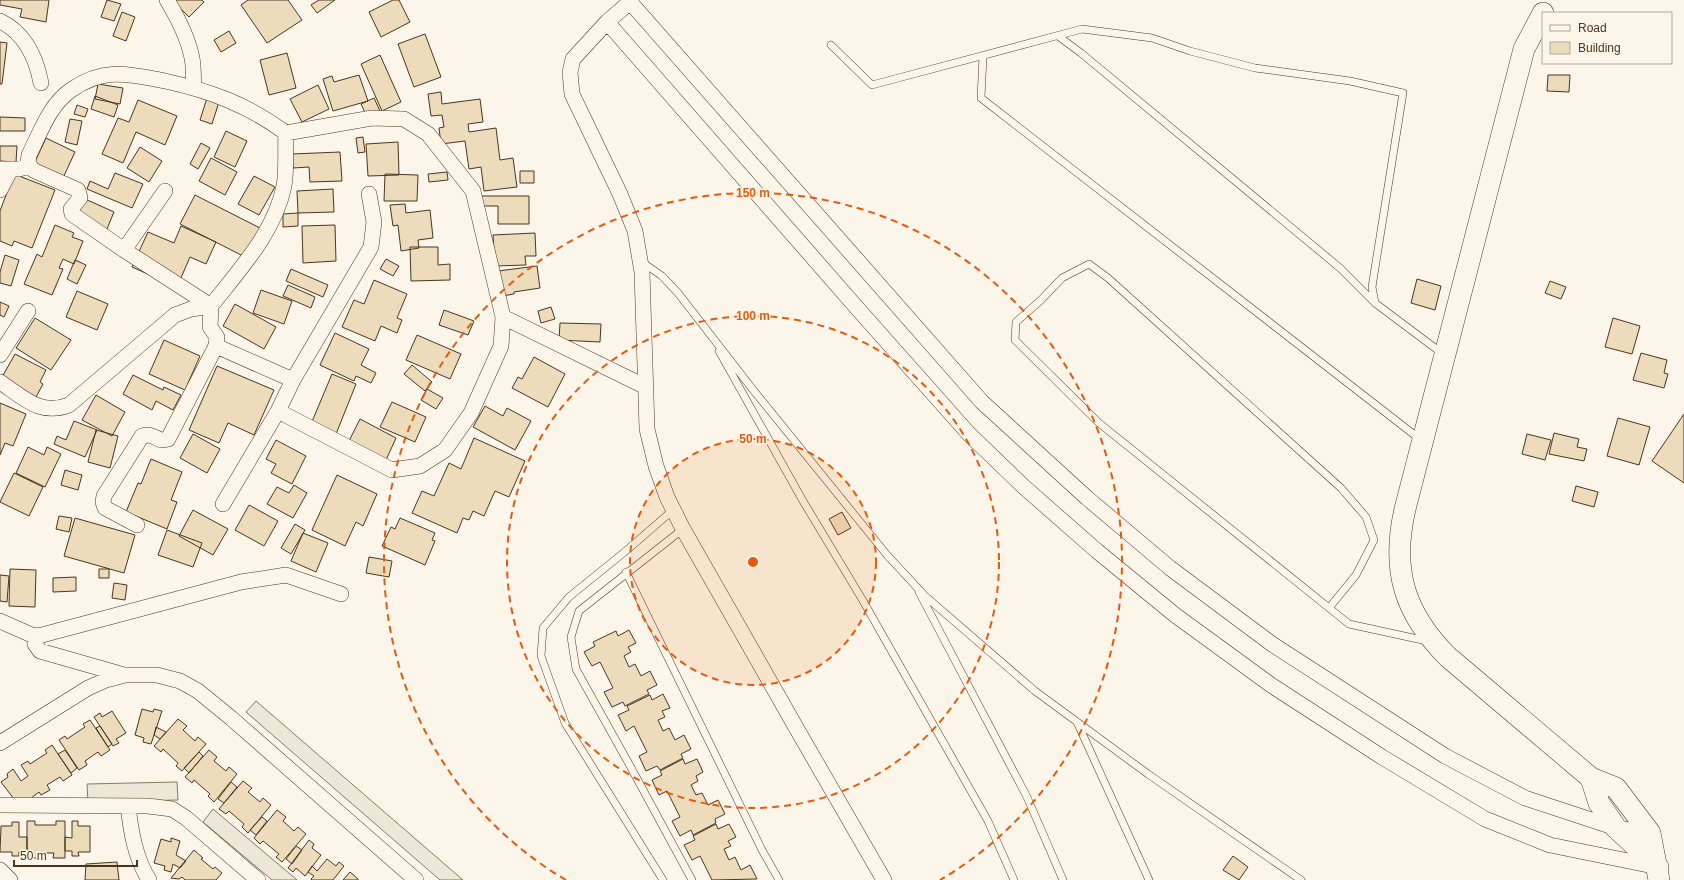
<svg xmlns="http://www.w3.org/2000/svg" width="1684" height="880" font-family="Helvetica,sans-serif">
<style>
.parking{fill:#ede7d9;stroke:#887966}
.building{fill:#ecdcbc;stroke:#4a3520}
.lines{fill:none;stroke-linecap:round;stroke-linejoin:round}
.lane-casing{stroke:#4a3520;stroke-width:8}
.street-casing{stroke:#4a3520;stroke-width:16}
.secondary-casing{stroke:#4a3520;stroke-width:22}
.lane{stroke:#fbf6e9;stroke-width:7}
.street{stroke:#fbf6e9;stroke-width:15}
.secondary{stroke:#fbf6e9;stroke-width:21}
.ring{fill:none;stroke:#e8590c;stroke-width:2;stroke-dasharray:7 5}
.centre{fill:#e8590c;stroke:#fbf6e9;stroke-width:2}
.ring-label{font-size:12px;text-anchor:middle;font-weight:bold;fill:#e8590c;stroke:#fbf6e9;stroke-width:3;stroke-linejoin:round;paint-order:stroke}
</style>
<rect width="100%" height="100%" fill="#fbf6e9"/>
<!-- parking -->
<path class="parking" d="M 256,701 L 463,880 L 440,880 L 246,712 Z
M 177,782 L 178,800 L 88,802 L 87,784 Z
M 213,809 L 297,880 L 272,880 L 203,822 Z"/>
<!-- building -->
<path class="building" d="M 0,0 L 49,0 L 46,22 L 20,17 L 22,9 L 0,5 Z
M 107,0 L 121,4 L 114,21 L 101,17 Z
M 172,0 L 202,0 L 204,2 L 189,17 Z
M 248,0 L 288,0 L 302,20 L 267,43 L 241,5 Z
M 319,0 L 335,0 L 317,13 L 311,5 Z
M 393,0 L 399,0 L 410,22 L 381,37 L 369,12 Z
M 122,12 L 135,17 L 126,41 L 113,36 Z
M 229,31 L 236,43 L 221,52 L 214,40 Z
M 425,34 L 441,77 L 414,87 L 398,44 Z
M 0,42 L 7,43 L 2,84 L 0,84 Z
M 287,53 L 296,88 L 269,95 L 260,60 Z
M 380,55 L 401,102 L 382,111 L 361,64 Z
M 359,75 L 368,101 L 333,111 L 323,79 L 332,76 L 334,82 Z
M 1548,75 L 1570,75 L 1569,92 L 1547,91 Z
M 98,84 L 123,88 L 120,104 L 95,99 Z
M 318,85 L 329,109 L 302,122 L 290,99 Z
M 441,92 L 442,104 L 480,99 L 483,122 L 468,124 L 469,132 L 496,128 L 500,160 L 513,158 L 517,187 L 484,191 L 481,167 L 469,169 L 465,141 L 441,144 L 439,128 L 444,127 L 442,115 L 431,116 L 428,94 Z
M 95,96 L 118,105 L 114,117 L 91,109 Z
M 207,98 L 219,102 L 212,124 L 200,120 Z
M 374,98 L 380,111 L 367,117 L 361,104 Z
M 138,100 L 177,116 L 165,145 L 136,132 L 123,163 L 102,154 L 118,118 L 129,122 Z
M 77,105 L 88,109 L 85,117 L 74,114 Z
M 0,117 L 25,118 L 25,131 L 0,131 Z
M 70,119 L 82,121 L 77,145 L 65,142 Z
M 226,131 L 247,141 L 235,167 L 214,157 Z
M 363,137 L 365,152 L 358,153 L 356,138 Z
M 46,138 L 75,152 L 62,180 L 33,166 Z
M 398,142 L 399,175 L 368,176 L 366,144 Z
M 201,143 L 210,148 L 198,169 L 190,164 Z
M 0,146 L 17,146 L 16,162 L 0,161 Z
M 140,147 L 162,161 L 149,182 L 127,168 Z
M 340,152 L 342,181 L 310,182 L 309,167 L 293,168 L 292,154 Z
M 211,158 L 237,172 L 225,195 L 199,181 Z
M 520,171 L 534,171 L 534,183 L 520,183 Z
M 447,172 L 448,180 L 429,182 L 428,174 Z
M 115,173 L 143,184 L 132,208 L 87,189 L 90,181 L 108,189 Z
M 14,174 L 55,190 L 32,248 L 14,241 L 12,246 L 0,241 L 0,211 Z
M 385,174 L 418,175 L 417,201 L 384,201 Z
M 254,176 L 275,187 L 259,215 L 238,204 Z
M 333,189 L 334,212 L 298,213 L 297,191 Z
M 195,195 L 260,228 L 245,257 L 180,224 Z
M 480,196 L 529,196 L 529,224 L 498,224 L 498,206 L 480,206 Z
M 85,199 L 114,212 L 104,236 L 74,223 Z
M 405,204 L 406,213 L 430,210 L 433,238 L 418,240 L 419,248 L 401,251 L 398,225 L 393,226 L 390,205 Z
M 298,213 L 298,226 L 283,227 L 283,214 Z
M 55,225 L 74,233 L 72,237 L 83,241 L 74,264 L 63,259 L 59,268 L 63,269 L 52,295 L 24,284 L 37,254 L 42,257 Z
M 335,225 L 336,261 L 303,263 L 302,226 Z
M 181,226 L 216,242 L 206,264 L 190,257 L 177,287 L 132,267 L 148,232 L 174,243 Z
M 535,233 L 536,256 L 525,256 L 526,265 L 495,266 L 493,235 Z
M 410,247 L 438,247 L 438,265 L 450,264 L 450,280 L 411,281 Z
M 5,255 L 19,260 L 11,286 L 0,283 L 0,272 Z
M 386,259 L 399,266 L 393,276 L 380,269 Z
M 75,260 L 86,265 L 77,284 L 67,279 Z
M 537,266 L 540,288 L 514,292 L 514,294 L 502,296 L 498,271 Z
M 291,269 L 328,285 L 323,297 L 286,281 Z
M 1417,279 L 1441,286 L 1435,310 L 1411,303 Z
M 374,280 L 407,294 L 397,318 L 402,320 L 397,333 L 381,326 L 375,341 L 342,327 L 354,300 L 364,304 Z
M 1550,281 L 1566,287 L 1561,299 L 1545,293 Z
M 288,285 L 315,297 L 311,308 L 283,296 Z
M 261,290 L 292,301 L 284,324 L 253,313 Z
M 77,291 L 108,304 L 97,330 L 66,317 Z
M 0,302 L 9,306 L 4,317 L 0,315 Z
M 235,304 L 276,327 L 264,349 L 223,326 Z
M 551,307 L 555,319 L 541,323 L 538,311 Z
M 444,310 L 474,321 L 468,335 L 439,325 Z
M 35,318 L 71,340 L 51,370 L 16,348 Z
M 1613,318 L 1640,326 L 1632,354 L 1605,347 Z
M 560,323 L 601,324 L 600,342 L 559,340 Z
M 335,333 L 369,349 L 361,365 L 376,373 L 371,383 L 356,376 L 354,381 L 320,365 Z
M 417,335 L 461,354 L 450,379 L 406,360 Z
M 164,340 L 200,356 L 185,390 L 149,374 Z
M 1641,353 L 1667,360 L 1664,373 L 1668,374 L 1664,388 L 1633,380 Z
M 15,354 L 46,370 L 40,382 L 43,384 L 36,397 L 1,379 Z
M 534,357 L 565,374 L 548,407 L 512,388 L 518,377 L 522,379 Z
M 412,365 L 432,382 L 425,391 L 404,374 Z
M 217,366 L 274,390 L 254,435 L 228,423 L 219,443 L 189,430 Z
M 332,374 L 356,384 L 336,434 L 311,424 Z
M 133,375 L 163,390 L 164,387 L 181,395 L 173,410 L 156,401 L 152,410 L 123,394 Z
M 427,389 L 443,398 L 436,409 L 421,400 Z
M 96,395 L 125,412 L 112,436 L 82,420 Z
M 392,402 L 426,417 L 415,442 L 380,427 Z
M 0,403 L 26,414 L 13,446 L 5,443 L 0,455 Z
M 485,406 L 503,416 L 507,408 L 531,421 L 515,450 L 473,427 Z
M 1684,414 L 1684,483 L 1652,461 Z
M 1618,418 L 1650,427 L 1639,465 L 1607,456 Z
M 360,419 L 396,438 L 386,460 L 349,441 Z
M 74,421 L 97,430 L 85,457 L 54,444 L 57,436 L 66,440 Z
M 96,430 L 118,436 L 110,468 L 88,462 Z
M 1554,433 L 1579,439 L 1577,447 L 1587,449 L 1584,461 L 1549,454 Z
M 193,434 L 220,449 L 207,473 L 180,458 Z
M 1527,434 L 1551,440 L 1545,460 L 1522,454 Z
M 474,438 L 525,461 L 509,497 L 495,491 L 484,516 L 473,511 L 469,520 L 463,518 L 457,533 L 412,513 L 422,491 L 434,496 L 449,463 L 461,469 Z
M 276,440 L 306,456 L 292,484 L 271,473 L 276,464 L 266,459 Z
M 28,447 L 44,455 L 47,447 L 61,454 L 45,487 L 16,473 Z
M 151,459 L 182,472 L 171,500 L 177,502 L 167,529 L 126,512 L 138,483 L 141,484 Z
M 65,470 L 82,475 L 78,490 L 61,485 Z
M 14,473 L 43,487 L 29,516 L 0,502 Z
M 337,475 L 377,494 L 363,526 L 356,522 L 345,546 L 312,530 Z
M 294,485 L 307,493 L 293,518 L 267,504 L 277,487 L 289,493 Z
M 1576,486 L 1598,492 L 1594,507 L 1572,501 Z
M 249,505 L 278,521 L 264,546 L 235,530 Z
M 193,510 L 228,529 L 213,555 L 179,536 Z
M 842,512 L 851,528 L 838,535 L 829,519 Z
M 59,516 L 72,518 L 69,532 L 56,529 Z
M 75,518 L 135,535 L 124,573 L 64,556 Z
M 400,518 L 435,533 L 432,540 L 435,541 L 425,565 L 382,546 L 391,527 L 395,529 Z
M 295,524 L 305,530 L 291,554 L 281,548 Z
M 167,530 L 202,543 L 193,567 L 158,555 Z
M 303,533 L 328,543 L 316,572 L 291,561 Z
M 369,557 L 392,561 L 389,577 L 366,573 Z
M 10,569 L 36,570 L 35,607 L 9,606 Z
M 99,569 L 109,569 L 109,578 L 99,578 Z
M 0,575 L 9,576 L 7,602 L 0,601 Z
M 76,577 L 76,591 L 53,592 L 53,578 Z
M 114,583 L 127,585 L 125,600 L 112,598 Z
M 629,630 L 636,643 L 628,647 L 631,652 L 624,656 L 629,667 L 635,664 L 641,676 L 650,671 L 657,685 L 647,690 L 649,694 L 625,706 L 623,702 L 612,707 L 604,692 L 613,688 L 600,662 L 592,666 L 584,652 L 595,646 L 593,642 L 616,631 L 618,636 Z
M 663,694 L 670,708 L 662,711 L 665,717 L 658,720 L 663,731 L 669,728 L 675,740 L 684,735 L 691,749 L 681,754 L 683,758 L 660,770 L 657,766 L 646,771 L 639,756 L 647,752 L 634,726 L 626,731 L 618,715 L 629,710 L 627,706 L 650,695 L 652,700 Z
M 142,709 L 153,712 L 154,709 L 162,711 L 151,744 L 143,742 L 144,738 L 135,735 Z
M 112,711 L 126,733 L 116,739 L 119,743 L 113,746 L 94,717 L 100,713 L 102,717 Z
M 178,719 L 187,726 L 183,730 L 195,741 L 198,737 L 206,744 L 182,771 L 176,766 L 178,763 L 163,749 L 161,752 L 154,746 Z
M 90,720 L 110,750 L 101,756 L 98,752 L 85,761 L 87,765 L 79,770 L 59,740 L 65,736 L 67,739 L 85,727 L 83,724 Z
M 100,726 L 112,744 L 108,747 L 96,728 Z
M 156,727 L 166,732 L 160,739 L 154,735 Z
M 52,745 L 72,775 L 63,781 L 60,777 L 47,785 L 50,790 L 41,795 L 39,792 L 26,802 L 17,803 L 1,782 L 8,777 L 7,774 L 13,769 L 21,781 L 28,776 L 21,765 L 28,761 L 30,764 L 47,753 L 45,750 Z
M 65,750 L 77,768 L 71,773 L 58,754 Z
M 209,750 L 217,757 L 214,761 L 226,771 L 229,767 L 237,774 L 214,802 L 208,796 L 210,794 L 194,780 L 192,783 L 185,777 Z
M 199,752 L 203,756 L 189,773 L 184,768 Z
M 683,759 L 685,764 L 697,759 L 703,772 L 696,776 L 698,781 L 691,785 L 696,795 L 702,793 L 708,805 L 718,800 L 725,814 L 715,819 L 716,823 L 693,835 L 691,830 L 680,836 L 672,821 L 680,817 L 667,791 L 659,795 L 652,780 L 662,775 L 660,771 Z
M 243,781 L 252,788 L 248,792 L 260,802 L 263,798 L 271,805 L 248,833 L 242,827 L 244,824 L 229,811 L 226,814 L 219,809 Z
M 231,782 L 237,787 L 224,803 L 218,799 Z
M 277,810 L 286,817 L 283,821 L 294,831 L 298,827 L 306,834 L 282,862 L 276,857 L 279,854 L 263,841 L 260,844 L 254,838 Z
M 262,817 L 267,821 L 256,835 L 250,830 Z
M 27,821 L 35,821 L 35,825 L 56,825 L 56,821 L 65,821 L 65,858 L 53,858 L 54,853 L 38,853 L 38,858 L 27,858 Z
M 72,821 L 78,821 L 78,826 L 90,826 L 90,852 L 78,852 L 79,856 L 72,856 L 72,851 L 65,851 L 65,837 L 72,838 Z
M 12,822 L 19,822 L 19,837 L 27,837 L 27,852 L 19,852 L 19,856 L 12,856 L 12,852 L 0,852 L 1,826 L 12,826 Z
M 716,824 L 718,829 L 729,824 L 736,837 L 728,841 L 731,846 L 724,849 L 729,860 L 735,857 L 741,870 L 750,865 L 757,879 L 712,880 L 700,856 L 692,860 L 684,845 L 695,840 L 693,836 Z
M 171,838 L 180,841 L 176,855 L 186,861 L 180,868 L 173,864 L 171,872 L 164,870 L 165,866 L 154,863 L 161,839 L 171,842 Z
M 309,840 L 314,844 L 312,848 L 321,855 L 305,876 L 296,868 L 293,872 L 288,868 Z
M 296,846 L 302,850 L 292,864 L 286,859 Z
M 194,850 L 203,858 L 201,859 L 213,869 L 215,867 L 222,873 L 216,880 L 185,880 L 182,877 L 179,879 L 171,878 Z
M 1233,856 L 1248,867 L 1239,880 L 1223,870 Z
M 327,859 L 336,866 L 339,862 L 344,866 L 333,880 L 312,880 L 311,879 L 314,876 L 308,872 L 312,866 L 317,871 Z
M 117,862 L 119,880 L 85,880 L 86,864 Z
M 350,872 L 358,879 L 358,880 L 343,880 Z"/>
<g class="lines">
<!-- lane casing -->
<g class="lane-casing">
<path id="lane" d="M 1058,36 L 1081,53 L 1340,268 L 1375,303 L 1443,354
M 831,45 L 872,85 L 1082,29 L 1152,38 L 1190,51 L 1255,68 L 1350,81 L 1403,93 L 1372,287 L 1375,303
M 983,56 L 981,98 L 1421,440
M 642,262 L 662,276 L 678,293 L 754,391 L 887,555 L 925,596 L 1035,691 L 1148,774 L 1301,880
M 719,351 L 803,501 L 862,599 L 988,821 L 1014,880
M 683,529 L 579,611 L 571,637 L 576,669 L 629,764 L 692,880
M 626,572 L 762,850 L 779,880
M 919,592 L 1027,797 L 1063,880
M 1329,608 L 1356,575 L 1374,540 L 1366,517 L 1341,488 L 1108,278 L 1089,264 L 1062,278 L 1041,300 L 1016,322 L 1015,340 L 1099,423 L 1349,624 L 1427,641
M 1077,722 L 1149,880
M 663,880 L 565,723 L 541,656 L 543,628 L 569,597 L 627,550 L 673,510"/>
</g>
<!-- street casing -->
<g class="street-casing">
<path id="street" d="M 167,0 C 178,18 188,38 192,58 C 194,68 193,78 194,87
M 0,21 C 25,33 36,57 41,83
M 607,22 L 857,308 L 969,434 L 1024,487 L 1097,551 L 1175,615 L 1271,685 L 1382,757 L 1485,819 L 1550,845 L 1658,867
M 0,169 L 19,169 L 29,166
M 0,190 L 11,169
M 165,191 L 124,250 L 211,306 L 210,327 L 217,337 L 216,346 L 293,380
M 124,250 L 72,214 L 71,209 L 80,198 L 78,190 L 35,171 L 32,169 L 28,163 L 29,155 C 40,133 50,104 71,90 C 104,67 129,74 165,81 C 211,91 248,105 286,133 L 372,118 L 404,119 L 428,134 L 473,191 L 503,317 L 501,346 L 471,413 L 445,450 L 420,466 L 392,470 L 278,411 L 293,380 L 371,247 L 374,222 L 369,194
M 503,317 L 646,387
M 0,355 L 28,311
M 0,382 C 24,398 40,416 69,405 L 175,315 L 191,309 L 211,306 C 239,270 275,232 284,186 C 287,169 285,150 286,133
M 223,504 L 278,411
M 137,525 L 105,508 L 103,502 L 104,496 L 142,436 C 149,433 154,437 161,440 L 168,439 L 216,346
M 0,621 L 34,636 L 42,635 L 241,582 L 286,575 L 341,594
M 34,636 L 35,644 L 40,651 L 124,675
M 0,743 L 88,688 L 106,680 L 125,675 L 157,675 L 180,681 L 198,691 L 231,718 L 416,880
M 0,805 L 148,806 L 172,809 L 186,818 L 258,880
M 128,806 C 131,832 135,857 149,880
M 0,870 L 10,880
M 884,880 L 798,731 L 683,529 L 667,497 L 656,466 L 647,429 L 642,272 L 635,231 L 620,194 L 572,94 L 570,72 L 573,59 L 607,22 L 630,2 L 982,402 L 1087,498 L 1170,568 L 1272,644 L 1445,756 L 1525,798 L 1616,828 L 1650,833"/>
</g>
<!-- secondary casing -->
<g class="secondary-casing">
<path id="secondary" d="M 1543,13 L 1524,49 L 1405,509 C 1391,570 1404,613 1448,657 L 1591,778 L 1616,788 L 1650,833 L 1659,880
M 1591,778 L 1599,803 L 1616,828 L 1658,867"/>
</g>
<!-- lane -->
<use href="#lane" class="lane"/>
<!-- street -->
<use href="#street" class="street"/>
<!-- secondary -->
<use href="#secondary" class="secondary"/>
</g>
<!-- distance rings -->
<circle cx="753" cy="562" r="123" fill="#e8590c" fill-opacity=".12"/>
<g class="ring">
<circle cx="753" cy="562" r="123"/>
<circle cx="753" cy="562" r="246"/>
<path d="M566 880A369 369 0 1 1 940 880"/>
</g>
<circle cx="753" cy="562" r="6" class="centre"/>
<g class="ring-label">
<text x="753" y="197">150 m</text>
<text x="753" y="320">100 m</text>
<text x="753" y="443">50 m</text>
</g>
<!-- legend -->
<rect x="1542" y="12" width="130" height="52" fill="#fbf6e9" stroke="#b4a999"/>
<rect x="1550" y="25" width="20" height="6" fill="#fbf6e9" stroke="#b4a999"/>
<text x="1578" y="32" font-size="12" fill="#4a3520">Road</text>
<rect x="1550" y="42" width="20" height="12" fill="#ecdcbc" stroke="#b4a999"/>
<text x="1578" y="52" font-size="12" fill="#4a3520">Building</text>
<!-- scale -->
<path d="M14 860v6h123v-6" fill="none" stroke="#4a3520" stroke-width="2"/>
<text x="20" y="860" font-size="12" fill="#4a3520" stroke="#fbf6e9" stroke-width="3" paint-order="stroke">50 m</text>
</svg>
